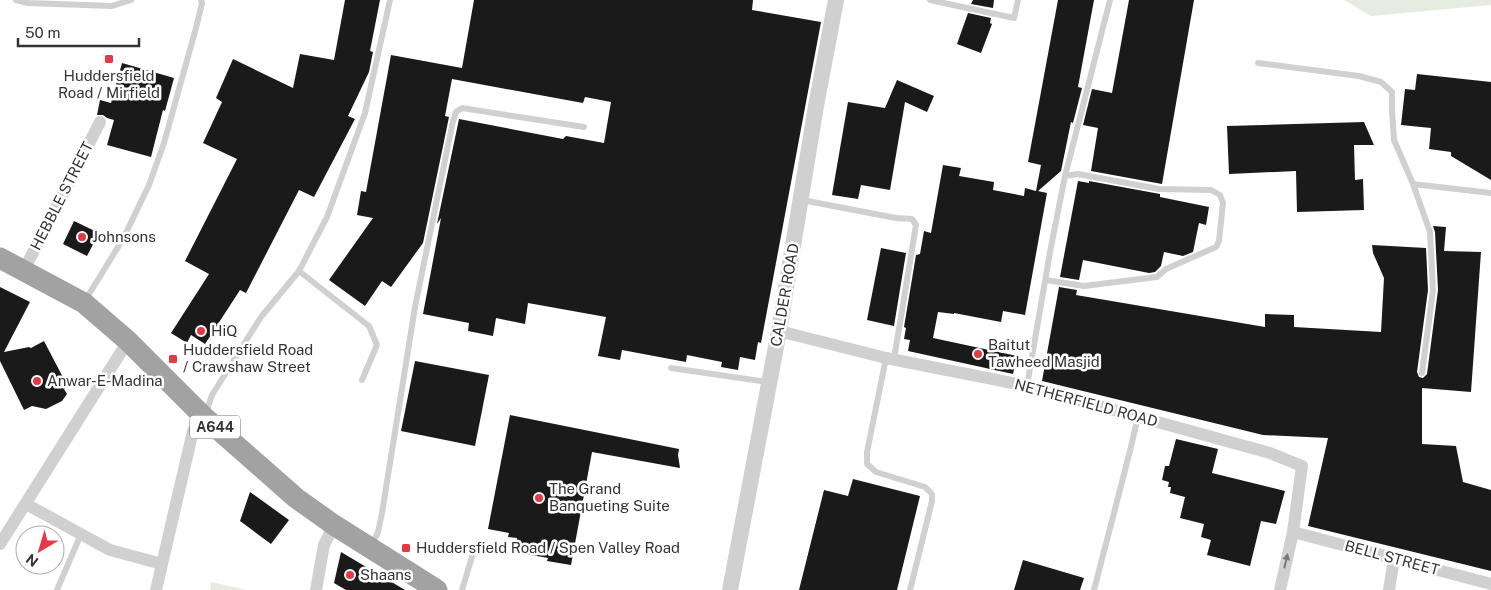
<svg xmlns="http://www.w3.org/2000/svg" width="1491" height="590" font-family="'Public Sans',sans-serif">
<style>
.green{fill:#e6ecdf}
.building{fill:#1a1a1a}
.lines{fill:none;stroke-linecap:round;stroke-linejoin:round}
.service{stroke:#d0d0d0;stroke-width:6}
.minor{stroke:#d0d0d0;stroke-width:12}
.tertiary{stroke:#d0d0d0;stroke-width:16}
.trunk{stroke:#a2a2a2;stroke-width:21}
.oneway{fill:#7a7a7a}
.poi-dot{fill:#e63946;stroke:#fff;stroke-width:2}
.labels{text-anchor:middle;stroke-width:5;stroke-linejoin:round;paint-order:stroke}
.shield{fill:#fff;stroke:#707070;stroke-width:1}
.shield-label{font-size:14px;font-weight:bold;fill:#333}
.poi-label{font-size:15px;fill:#333;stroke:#fff;text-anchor:start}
.street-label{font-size:15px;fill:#333;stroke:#fff}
</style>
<rect width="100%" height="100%" fill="#fff"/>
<!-- green -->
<path class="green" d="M 1344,0 L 1491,0 L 1491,5 L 1371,16 Z
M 211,582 L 247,590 L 210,590 Z"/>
<!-- building -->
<path class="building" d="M 345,0 L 380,0 L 370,51 L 373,52 L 369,72 L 348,116 L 355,119 L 314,197 L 299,190 L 246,293 L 240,290 L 205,344 L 191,335 L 187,343 L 171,333 L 209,274 L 185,261 L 237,159 L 203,143 L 222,102 L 216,98 L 233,59 L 293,88 L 300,54 L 334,60 Z
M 474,0 L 753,0 L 752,10 L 821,22 L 761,343 L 758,342 L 755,360 L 740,357 L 738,370 L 721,367 L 722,362 L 687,355 L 686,362 L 622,350 L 620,360 L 598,356 L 606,317 L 528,303 L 525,324 L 496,318 L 493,336 L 468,331 L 469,323 L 423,314 L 441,218 L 437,224 L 459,119 L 563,139 L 566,136 L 604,143 L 611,102 L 585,97 L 583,103 L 452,79 L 445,116 L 449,117 L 423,243 L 391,287 L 382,281 L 365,306 L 329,280 L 373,218 L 357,215 L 361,191 L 366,192 L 391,55 L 462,68 Z
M 973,0 L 994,0 L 993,8 L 971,4 Z
M 1058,0 L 1094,0 L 1078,87 L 1082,88 L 1073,123 L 1071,122 L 1061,171 L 1038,191 L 1047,193 L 1025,315 L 1003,311 L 1001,322 L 954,313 L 954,314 L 938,312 L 933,338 L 1017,356 L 1013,374 L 908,351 L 910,340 L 904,339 L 906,328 L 904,327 L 916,255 L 920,254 L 924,231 L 931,233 L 943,165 L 961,168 L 959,176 L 994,182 L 993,190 L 1024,196 L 1025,188 L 1036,191 L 1041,165 L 1028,162 Z
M 1129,0 L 1194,0 L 1162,184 L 1091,171 L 1098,128 L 1083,125 L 1092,89 L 1112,93 Z
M 968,13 L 991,18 L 990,23 L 992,24 L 981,53 L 957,44 Z
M 122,63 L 174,78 L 165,111 L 163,110 L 151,157 L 107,145 L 114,120 L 107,118 L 103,115 L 97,115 L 100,100 L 111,103 Z
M 1417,74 L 1491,82 L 1491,180 L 1451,156 L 1451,152 L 1429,149 L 1431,128 L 1401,125 L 1405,89 L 1415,90 Z
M 897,80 L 934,96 L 927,112 L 905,102 L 890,190 L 861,185 L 858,199 L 832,195 L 848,102 L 885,108 Z
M 1364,122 L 1374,145 L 1354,145 L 1355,180 L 1363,179 L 1364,210 L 1297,212 L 1296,171 L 1229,174 L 1227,126 Z
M 1078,181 L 1089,183 L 1089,181 L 1160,194 L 1160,197 L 1209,207 L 1206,225 L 1199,223 L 1193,252 L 1183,256 L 1164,252 L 1161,266 L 1155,272 L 1149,273 L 1083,260 L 1079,280 L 1060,277 Z
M 74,221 L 99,233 L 87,256 L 63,244 Z
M 1433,226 L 1446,227 L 1444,251 L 1481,252 L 1471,392 L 1422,388 L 1422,444 L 1456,446 L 1463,482 L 1491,490 L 1491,571 L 1308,526 L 1328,438 L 1263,435 L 1042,381 L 1059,287 L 1077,290 L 1076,295 L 1265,327 L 1265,314 L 1294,315 L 1294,327 L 1381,332 L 1384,278 L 1373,253 L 1372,245 L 1426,248 L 1428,290 L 1417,372 L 1419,377 L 1423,378 L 1427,374 L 1438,290 L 1435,232 Z
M 881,248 L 906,253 L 894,326 L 867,320 Z
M 0,287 L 30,302 L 4,352 L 29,347 L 31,348 L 44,341 L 68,387 L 64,389 L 67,394 L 62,401 L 46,409 L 32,406 L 24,410 L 0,361 Z
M 415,361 L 489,375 L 475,446 L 401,431 Z
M 510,415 L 679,449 L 678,455 L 680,468 L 592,452 L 571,565 L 547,561 L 548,558 L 515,552 L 517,538 L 508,537 L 509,533 L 488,529 Z
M 1176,439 L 1218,449 L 1212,473 L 1285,491 L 1276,524 L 1261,521 L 1250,566 L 1207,555 L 1211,540 L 1201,537 L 1204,524 L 1180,518 L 1185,497 L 1170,493 L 1171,487 L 1168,487 L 1169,482 L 1162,480 L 1165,466 L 1169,466 Z
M 853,479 L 920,496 L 897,590 L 799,590 L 824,490 L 848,496 Z
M 250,492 L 289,520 L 271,544 L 240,521 Z
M 341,552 L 405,590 L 346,590 L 334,583 Z
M 1023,560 L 1084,578 L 1080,590 L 1014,590 Z"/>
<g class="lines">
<!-- service -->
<path class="service" d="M 16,0 L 28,3 L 112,6 L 131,0
M 930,0 L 1014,18 L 1018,0
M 1258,63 L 1359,76 L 1381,82 L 1392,92 L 1392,111 L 1394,140 L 1413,184 L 1491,193
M 1065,176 L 1110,0
M 1413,184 L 1430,232 L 1433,290 L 1422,373
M 802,200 L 896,218 L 912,219 L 916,225 L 894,359
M 299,271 L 369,326 L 377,345 L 362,380
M 86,299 L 123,239 L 149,185 L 164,143 L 196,28 L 202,3 L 201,0
M 886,358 L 867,452 L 867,464 L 876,472 L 925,487 L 932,494 L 932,501 L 910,590
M 671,368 L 768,382
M 1027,386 L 1050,252 L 1065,176 L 1078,174 L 1159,189 L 1211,190 L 1220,195 L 1223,203 L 1219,241 L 1216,247 L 1166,269 L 1157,277 L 1084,286 L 1046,280
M 206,413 L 212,395 L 261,317 L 299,271 L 327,217 L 365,113 L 390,0
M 372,545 L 378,532 L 382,513 L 415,307 L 453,121 L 456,112 L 462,108 L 584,127
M 57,590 L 81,534
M 462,590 L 474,550
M 1094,590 L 1130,451 L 1138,416"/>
<!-- minor -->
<path class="minor" d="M 24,270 L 100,122
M 779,331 L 886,358 L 1027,386 L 1270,453 L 1302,466 L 1293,532 L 1280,590
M 26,504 L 110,550 L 162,564
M 1293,532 L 1491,584
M 0,544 L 128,341
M 156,590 L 193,431 L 204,417
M 316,590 L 324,545 L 334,525
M 1389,590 L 1394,559"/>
<!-- tertiary -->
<path class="tertiary" d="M 730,590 L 779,331 L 816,106 L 836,0"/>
<!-- trunk -->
<path class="trunk" d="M 0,258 L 84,303 L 128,341 L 204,417 L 296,498 L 334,525 L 437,590"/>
</g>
<!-- one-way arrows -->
<defs><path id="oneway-solid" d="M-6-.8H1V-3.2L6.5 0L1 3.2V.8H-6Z" transform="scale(1.25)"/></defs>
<use class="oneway" href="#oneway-solid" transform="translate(1286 561) rotate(-77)"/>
<!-- markers -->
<g class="poi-dot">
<rect x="104" y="54" width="10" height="10" rx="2.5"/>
<circle cx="82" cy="237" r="5"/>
<circle cx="201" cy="331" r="5"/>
<circle cx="978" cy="354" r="5"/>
<rect x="168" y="354" width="10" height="10" rx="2.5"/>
<circle cx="37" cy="381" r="5"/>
<circle cx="539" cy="498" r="5"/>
<rect x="401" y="543" width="10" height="10" rx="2.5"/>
<circle cx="350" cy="575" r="5"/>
</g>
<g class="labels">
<!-- shield labels -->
<rect class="shield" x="190" y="415.5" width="50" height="23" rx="4"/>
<g class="shield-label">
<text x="215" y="432">A644</text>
</g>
<!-- poi labels -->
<g class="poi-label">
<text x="109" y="81" text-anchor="middle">Huddersfield<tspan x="109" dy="17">Road / Mirfield</tspan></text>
<text x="92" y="242">Johnsons</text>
<text x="211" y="336">HiQ</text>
<text x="988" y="350">Baitut<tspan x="988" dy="17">Tawheed Masjid</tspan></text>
<text x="183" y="355">Huddersfield Road<tspan x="183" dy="17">/ Crawshaw Street</tspan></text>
<text x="47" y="386">Anwar-E-Madina</text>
<text x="549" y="494">The Grand<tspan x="549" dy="17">Banqueting Suite</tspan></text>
<text x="416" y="553">Huddersfield Road / Spen Valley Road</text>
<text x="360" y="580">Shaans</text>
</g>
<!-- street labels -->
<g class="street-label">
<text transform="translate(62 196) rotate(-63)" y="5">HEBBLE STREET</text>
<text transform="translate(785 295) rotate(-80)" y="5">CALDER ROAD</text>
<text transform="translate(1086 403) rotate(15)" y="5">NETHERFIELD ROAD</text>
<text transform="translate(1392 558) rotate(15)" y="5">BELL STREET</text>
</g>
</g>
<!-- north arrow -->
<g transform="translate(40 550) rotate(218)"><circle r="24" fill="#ffffff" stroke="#adadad"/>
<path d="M0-4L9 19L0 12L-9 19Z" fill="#e63946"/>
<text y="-8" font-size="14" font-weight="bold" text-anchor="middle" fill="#333333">N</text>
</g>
<!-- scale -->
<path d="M18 38v8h121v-8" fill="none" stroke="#333333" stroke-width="2.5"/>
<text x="25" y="38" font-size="15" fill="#333333" stroke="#ffffff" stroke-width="4" paint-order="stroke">50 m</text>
</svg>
